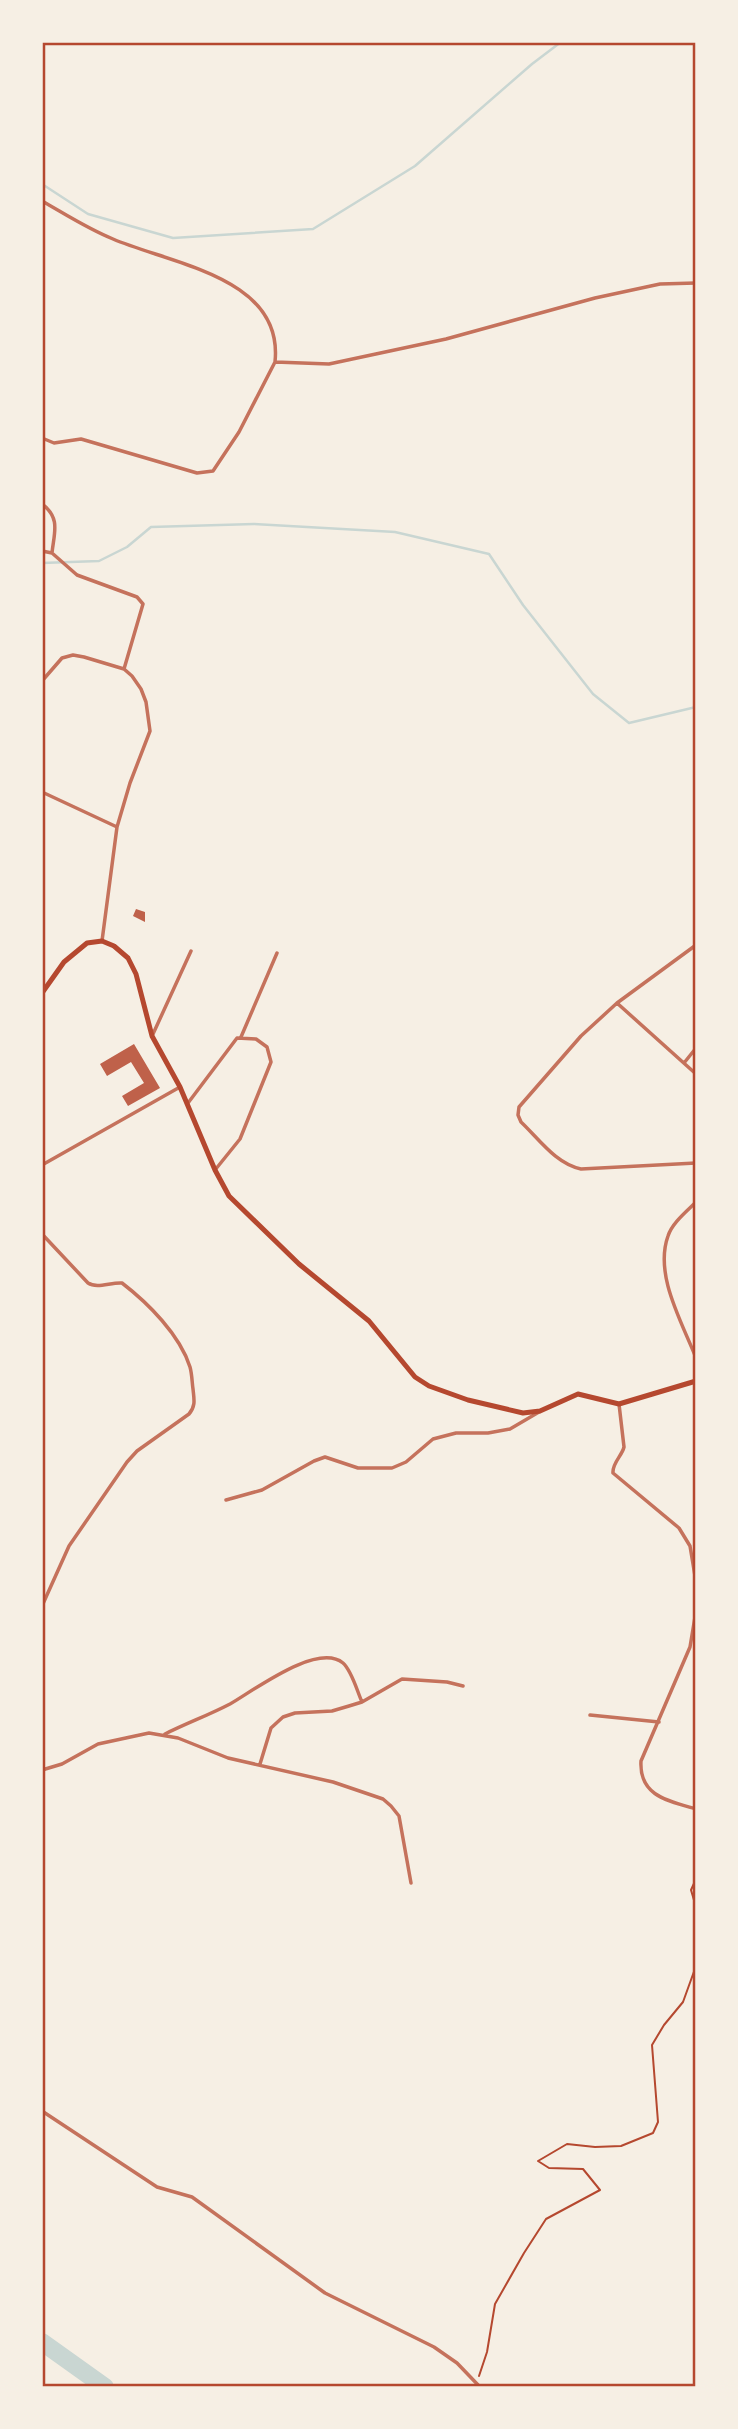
<svg xmlns="http://www.w3.org/2000/svg" width="738" height="2429" font-family="Rubik,sans-serif">
<style>
.lines{fill:none;stroke-linecap:round;stroke-linejoin:round}
.stream{stroke:#c9d6d2;stroke-width:2.5}
.river{stroke:#c9d6d2;stroke-width:18}
.building{fill:#bf614a}
.path{stroke:#b5482f;stroke-width:2}
.minor{stroke:#c5725c;stroke-width:3.5}
.secondary{stroke:#b5482f;stroke-width:5}
.neatline{fill:none;stroke:#b5482f;stroke-width:2.5}
</style>
<rect width="100%" height="100%" fill="#f6efe4"/>
<g class="lines">
<!-- stream -->
<path class="stream" d="M 42,184 L 88,214 L 173,238 L 313,229 L 415,166 L 532,64 L 561,42
M 42,563 L 99,561 L 127,547 L 151,527 L 254,524 L 395,532 L 489,554 L 523,605 L 593,694 L 629,723 L 696,707"/>
<!-- river -->
<path class="river" d="M 42,2342 L 105,2387"/>
</g>
<!-- building -->
<path class="building" d="M 136,909 L 145,912 L 145,922 L 133,916 Z
M 134,1044 L 160,1088 L 128,1106 L 122,1096 L 144,1083 L 131,1062 L 107,1076 L 100,1064 Z"/>
<g class="lines">
<!-- path -->
<path class="path" d="M 696,1879 L 691,1890 L 696,1907
M 479,2376 L 487,2352 L 495,2304 L 524,2253 L 546,2219 L 600,2190 L 583,2169 L 549,2168 L 538,2161 L 567,2144 L 595,2147 L 621,2146 L 653,2133 L 658,2122 L 652,2045 L 664,2025 L 683,2002 L 696,1966"/>
<!-- minor -->
<path class="minor" d="M 42,201 C 65,214 88,229 113,239 C 171,264 284,277 275,362 L 239,432 L 213,471 L 197,473 L 81,439 L 54,443 L 42,438
M 275,362 L 329,364 L 446,339 L 595,298 L 660,284 L 696,283
M 42,504 C 61,518 54,533 52,553 L 77,575 L 137,597 L 143,604 L 124,669
M 42,551 L 52,553
M 42,681 L 62,658 L 73,655 L 84,657 L 124,669 L 132,676 L 141,689 L 146,702 L 150,731 L 130,783 L 117,827 L 102,941
M 42,792 L 117,827
M 696,945 L 617,1003 L 581,1036 L 519,1107 L 518,1115 L 521,1122 C 539,1139 556,1164 581,1169 L 696,1163
M 617,1003 L 696,1074
M 153,1034 L 191,951
M 241,1037 L 277,953
M 684,1063 L 696,1048
M 188,1103 L 237,1038 L 256,1039 L 267,1047 L 271,1062 L 240,1139 L 215,1170
M 42,1165 L 180,1087
M 696,1202 C 687,1211 672,1223 668,1236 C 654,1275 682,1322 696,1358
M 42,1234 L 88,1283 C 97,1289 111,1282 122,1283 C 148,1303 180,1335 190,1367 C 192,1374 192,1382 193,1389 C 194,1399 196,1406 189,1414 L 137,1451 L 127,1462 L 69,1546 L 42,1606
M 619,1404 L 624,1447 C 622,1456 612,1463 613,1473 L 679,1528 L 690,1546 L 696,1582
M 226,1500 L 262,1490 L 314,1461 L 325,1457 L 358,1468 L 392,1468 L 406,1462 L 433,1439 L 456,1433 L 488,1433 L 510,1429 L 539,1412
M 696,1611 L 690,1647 L 641,1761 C 639,1796 668,1801 696,1809
M 590,1715 L 659,1722
M 165,1734 C 187,1723 209,1715 230,1704 C 253,1691 317,1642 343,1663 C 352,1671 357,1691 362,1702
M 260,1764 L 271,1728 L 283,1717 L 295,1713 L 332,1711 L 349,1706 L 362,1702 L 402,1679 L 447,1682 L 463,1686
M 42,1770 L 62,1764 L 98,1744 L 149,1733 L 178,1738 L 228,1758 L 333,1782 L 383,1799 L 391,1806 L 399,1816 L 411,1883
M 42,2111 L 157,2187 L 192,2197 L 325,2293 L 434,2347 L 457,2363 L 480,2387"/>
<!-- secondary -->
<path class="secondary" d="M 42,993 L 64,962 L 87,943 L 102,941 L 114,946 L 128,958 L 136,974 L 152,1036 L 180,1087 L 215,1170 L 229,1196 L 299,1264 L 369,1321 L 415,1377 L 429,1386 L 468,1400 L 523,1413 L 540,1411 L 578,1394 L 619,1404 L 696,1381"/>
</g>
<!-- border -->
<rect width="738" height="2429" fill="none" stroke="#f6efe4" stroke-width="88"/>
<rect x="44" y="44" width="650" height="2341" class="neatline"/>
</svg>
